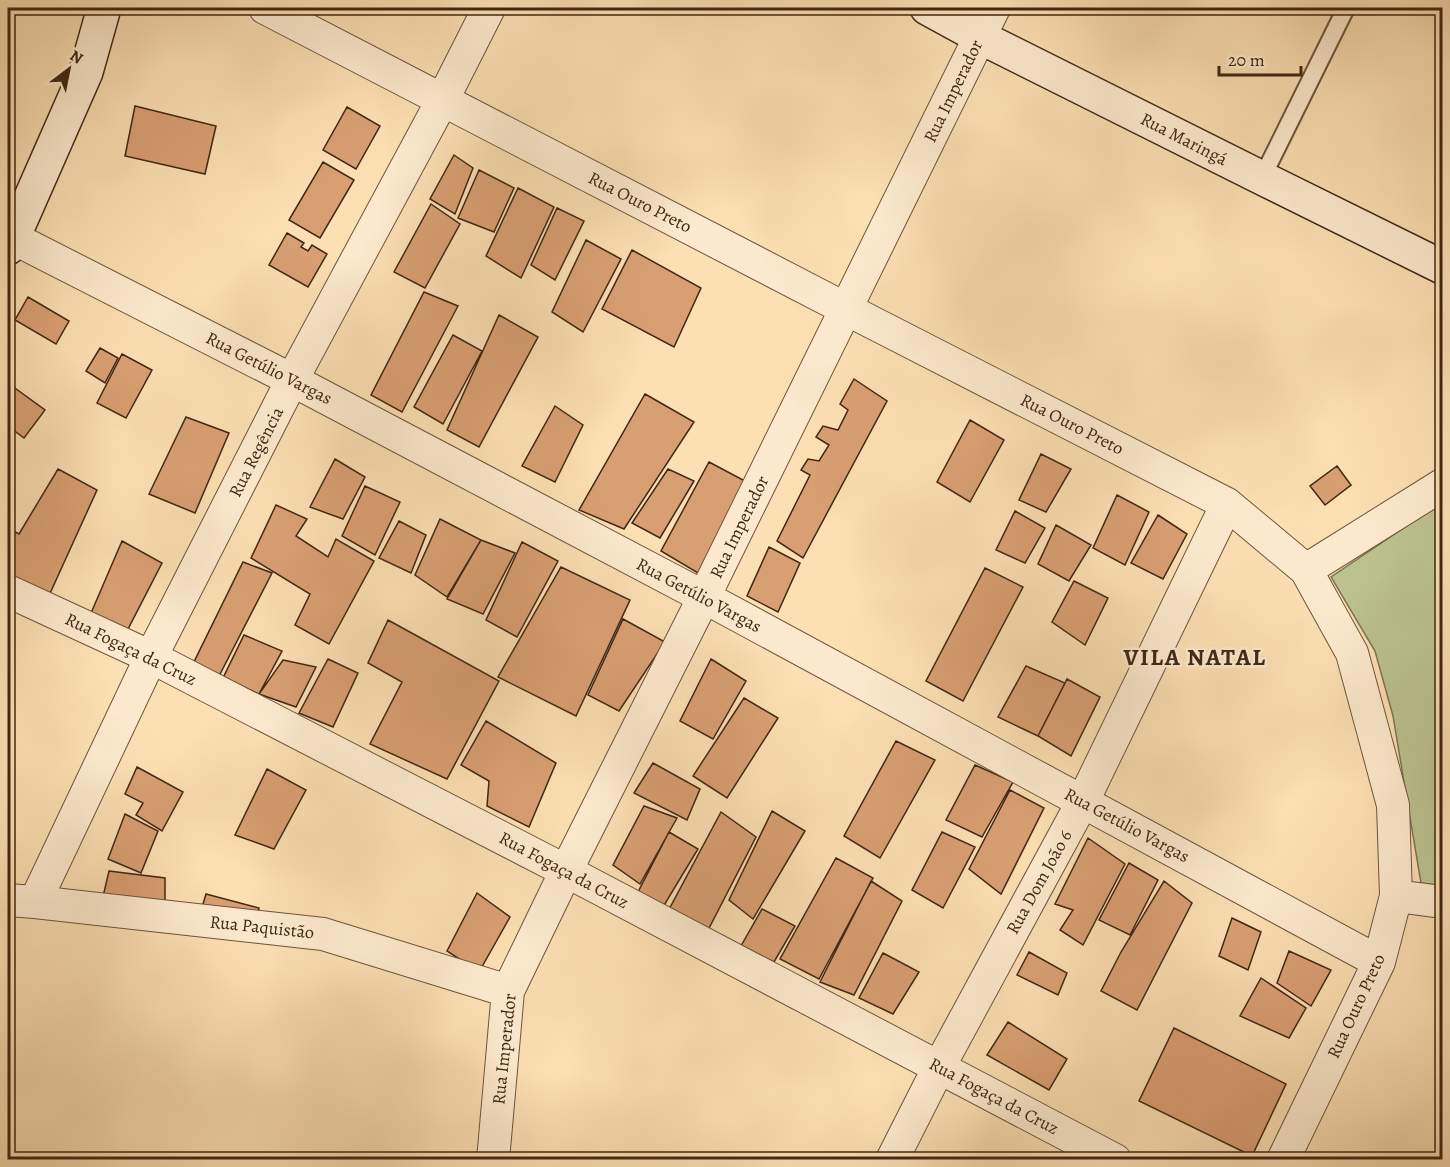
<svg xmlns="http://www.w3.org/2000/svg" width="1450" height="1167" font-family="Alegreya,serif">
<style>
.green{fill:#bbc290;stroke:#7e7452;stroke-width:1.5}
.building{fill:#d89f72;stroke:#402714;stroke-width:1.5}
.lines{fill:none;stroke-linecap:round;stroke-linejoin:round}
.lane-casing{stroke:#6f553c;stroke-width:20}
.street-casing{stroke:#6f553c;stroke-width:34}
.secondary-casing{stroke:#402714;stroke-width:36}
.lane{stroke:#fdeace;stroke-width:16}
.street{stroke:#fdeace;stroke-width:32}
.secondary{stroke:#fdeace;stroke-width:33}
.labels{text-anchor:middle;stroke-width:5;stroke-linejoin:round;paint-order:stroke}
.street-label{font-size:18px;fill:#402714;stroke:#fdeace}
.district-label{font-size:24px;font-weight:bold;letter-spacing:1.5px;fill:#402714;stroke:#fdeace}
</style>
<rect width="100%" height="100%" fill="#fcdfb3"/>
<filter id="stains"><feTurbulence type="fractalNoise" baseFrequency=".00333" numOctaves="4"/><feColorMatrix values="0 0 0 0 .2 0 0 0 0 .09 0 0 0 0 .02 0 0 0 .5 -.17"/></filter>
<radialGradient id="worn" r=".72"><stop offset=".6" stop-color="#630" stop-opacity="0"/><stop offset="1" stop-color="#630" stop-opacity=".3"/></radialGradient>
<!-- green -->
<path class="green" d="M 1442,502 L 1442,886 L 1421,883 L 1393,716 L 1375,651 L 1331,577 Z"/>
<!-- building -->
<path class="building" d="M 135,106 L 216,126 L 205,174 L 125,156 Z
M 347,107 L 380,126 L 356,169 L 323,150 Z
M 454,155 L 473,168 L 455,214 L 430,199 Z
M 323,162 L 354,180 L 320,238 L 289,220 Z
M 479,170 L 514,188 L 494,232 L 458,218 Z
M 518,188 L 554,207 L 521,278 L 486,256 Z
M 431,204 L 460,224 L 425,288 L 394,272 Z
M 557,208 L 584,221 L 555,280 L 531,265 Z
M 287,233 L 304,243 L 301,247 L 308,251 L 312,245 L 327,254 L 308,287 L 269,265 Z
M 586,240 L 621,259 L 583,332 L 552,312 Z
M 632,250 L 701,288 L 674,347 L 602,309 Z
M 424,292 L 458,306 L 402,412 L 371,395 Z
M 28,297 L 69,321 L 56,344 L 15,320 Z
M 499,315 L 538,337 L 479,447 L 447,430 Z
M 453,335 L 482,351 L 443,424 L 414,407 Z
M 100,348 L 118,358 L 105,383 L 86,371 Z
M 122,354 L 152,370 L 126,418 L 97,403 Z
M 854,379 L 887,401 L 803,558 L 777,541 L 810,475 L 801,470 L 808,459 L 819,461 L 829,445 L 816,437 L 823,426 L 838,430 L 848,410 L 840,404 Z
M 8,383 L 45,410 L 24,438 L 8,426 Z
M 645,394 L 694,422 L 624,529 L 579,510 Z
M 555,406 L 583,425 L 555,482 L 522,466 Z
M 186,417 L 229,433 L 195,513 L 149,494 Z
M 970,420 L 1004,440 L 970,502 L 937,482 Z
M 1041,454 L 1071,469 L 1046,512 L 1019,500 Z
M 335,459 L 365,477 L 343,519 L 310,507 Z
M 709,462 L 745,481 L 698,573 L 661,551 Z
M 1337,466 L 1351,485 L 1325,505 L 1310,486 Z
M 58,469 L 97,490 L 47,600 L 8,580 L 8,528 L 19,534 Z
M 668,469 L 694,481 L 660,538 L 632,523 Z
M 365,486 L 400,502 L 375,555 L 342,536 Z
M 1117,495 L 1149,512 L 1125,565 L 1093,548 Z
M 276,505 L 307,519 L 296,536 L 328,557 L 336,539 L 374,561 L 329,644 L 295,625 L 310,594 L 251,558 Z
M 1015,511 L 1045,528 L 1025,563 L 996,550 Z
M 1158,515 L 1187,534 L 1163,579 L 1131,563 Z
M 440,519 L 481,540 L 447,597 L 415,575 Z
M 399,521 L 426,535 L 411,573 L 379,558 Z
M 1056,525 L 1091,545 L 1069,581 L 1038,564 Z
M 481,540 L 515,553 L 483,614 L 447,599 Z
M 122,541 L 162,563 L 128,629 L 91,613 Z
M 522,542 L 558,561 L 517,637 L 486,620 Z
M 769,547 L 800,563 L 778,612 L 747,596 Z
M 243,562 L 272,573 L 216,682 L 191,668 Z
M 561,567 L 630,600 L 576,716 L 498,677 Z
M 985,568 L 1023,587 L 963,701 L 926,681 Z
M 1074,581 L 1108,598 L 1085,645 L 1052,622 Z
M 623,619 L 665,642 L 619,711 L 588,695 Z
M 388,620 L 499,681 L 447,779 L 370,744 L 402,682 L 368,663 Z
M 244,635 L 282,651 L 259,694 L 223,678 Z
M 328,659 L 358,673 L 333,727 L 299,713 Z
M 711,659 L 746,681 L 713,739 L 680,721 Z
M 283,660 L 316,667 L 296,707 L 259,694 Z
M 1026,666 L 1065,683 L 1038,736 L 998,717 Z
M 1067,679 L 1100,697 L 1071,756 L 1038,736 Z
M 744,698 L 778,718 L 727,798 L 693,776 Z
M 486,721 L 556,763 L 529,827 L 487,806 L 489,781 L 461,765 Z
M 896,741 L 935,760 L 880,858 L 844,836 Z
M 653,763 L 700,789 L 687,820 L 634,793 Z
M 975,765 L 1013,782 L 982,837 L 946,820 Z
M 137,767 L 183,792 L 162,831 L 136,815 L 143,803 L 125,794 Z
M 267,769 L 306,790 L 274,849 L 235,835 Z
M 1010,790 L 1044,808 L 1001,894 L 969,869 Z
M 644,806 L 677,818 L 640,884 L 613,865 Z
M 772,811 L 805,831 L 753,919 L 729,900 Z
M 721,812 L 756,837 L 705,936 L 665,917 Z
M 125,814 L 158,831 L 141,873 L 108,859 Z
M 669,832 L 698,849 L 663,907 L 637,894 Z
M 942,832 L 975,847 L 943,908 L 912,890 Z
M 1088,838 L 1125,864 L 1083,945 L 1060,930 L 1073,910 L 1055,904 Z
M 836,858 L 873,878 L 819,979 L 780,959 Z
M 1129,863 L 1158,880 L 1130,935 L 1099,920 Z
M 109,871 L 165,878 L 165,911 L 101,905 Z
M 871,881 L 902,901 L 854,995 L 820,982 Z
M 1164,881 L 1192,903 L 1137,1010 L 1101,991 L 1121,952 Z
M 477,893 L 510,917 L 479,972 L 447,951 Z
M 206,894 L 259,908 L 257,921 L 200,914 Z
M 762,909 L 795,926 L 774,962 L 741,946 Z
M 1232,918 L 1261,932 L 1248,970 L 1219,956 Z
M 1289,951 L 1331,970 L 1311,1006 L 1277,983 Z
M 1029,952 L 1067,973 L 1058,995 L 1017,975 Z
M 883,953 L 919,972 L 893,1014 L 859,998 Z
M 1261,978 L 1306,1008 L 1289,1038 L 1240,1016 Z
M 1008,1022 L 1067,1059 L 1049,1090 L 987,1055 Z
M 1174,1028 L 1286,1084 L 1252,1156 L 1139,1101 Z"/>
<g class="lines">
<!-- lane casing -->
<g class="lane-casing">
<path id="lane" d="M 1262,178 L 1346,8"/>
</g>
<!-- street casing -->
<g class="street-casing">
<path id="street" d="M 265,8 L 846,309 L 1227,504 L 1306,570 L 1352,653 L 1393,805 L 1396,896 L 1379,962 L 1283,1160
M 13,238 L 292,380 L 704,597 L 1379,962
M 1306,570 L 1442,485
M 8,591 L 151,657 L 566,871 L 1115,1160
M 1396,896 L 1442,902
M 8,900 L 35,902 L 323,934 L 508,991
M 35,902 L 151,657 L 292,380 L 443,99 L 489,8
M 493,1160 L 508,991 L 566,871 L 704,597 L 994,8
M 892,1160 L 939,1067 L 1083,801 L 1227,504"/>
</g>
<!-- secondary casing -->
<g class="secondary-casing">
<path id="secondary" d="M 927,8 L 980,37 L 1262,178 L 1442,267
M 8,248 L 13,238 L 86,72 L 104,8"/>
</g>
<!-- lane -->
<use href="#lane" class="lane"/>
<!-- street -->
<use href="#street" class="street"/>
<!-- secondary -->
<use href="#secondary" class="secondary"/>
</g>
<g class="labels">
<!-- street labels -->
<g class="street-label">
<text transform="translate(953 91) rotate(-64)" y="6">Rua Imperador</text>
<text transform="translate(1184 139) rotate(27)" y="6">Rua Maringá</text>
<text transform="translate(640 202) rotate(27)" y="6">Rua Ouro Preto</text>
<text transform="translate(269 368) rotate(27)" y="6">Rua Getúlio Vargas</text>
<text transform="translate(1072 424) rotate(27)" y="6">Rua Ouro Preto</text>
<text transform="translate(256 452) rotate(-63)" y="6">Rua Regência</text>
<text transform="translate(739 527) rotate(-64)" y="6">Rua Imperador</text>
<text transform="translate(699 595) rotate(28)" y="6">Rua Getúlio Vargas</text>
<text transform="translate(131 649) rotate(26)" y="6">Rua Fogaça da Cruz</text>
<text transform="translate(1127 825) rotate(28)" y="6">Rua Getúlio Vargas</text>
<text transform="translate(564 870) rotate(28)" y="6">Rua Fogaça da Cruz</text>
<text transform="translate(1039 882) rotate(-61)" y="6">Rua Dom João 6</text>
<text transform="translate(262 927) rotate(6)" y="6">Rua Paquistão</text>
<text transform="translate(1356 1006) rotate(-65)" y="6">Rua Ouro Preto</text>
<text transform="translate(504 1049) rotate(-84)" y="6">Rua Imperador</text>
<text transform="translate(994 1096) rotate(28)" y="6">Rua Fogaça da Cruz</text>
</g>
<!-- district labels -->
<g class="district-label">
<text x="1195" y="665">VILA NATAL</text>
</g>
</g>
<!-- margin -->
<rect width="1450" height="1167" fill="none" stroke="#fcdfb3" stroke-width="30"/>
<rect x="9" y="9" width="1432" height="1149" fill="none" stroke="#402714" stroke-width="3"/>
<rect x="15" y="15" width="1420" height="1137" fill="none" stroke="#402714" stroke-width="1.5"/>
<!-- north arrow -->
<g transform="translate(69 69) rotate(32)" stroke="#fdeace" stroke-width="4.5" paint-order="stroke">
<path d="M0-4.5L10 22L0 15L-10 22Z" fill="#402714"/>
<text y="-9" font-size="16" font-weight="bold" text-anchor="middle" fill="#402714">N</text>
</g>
<!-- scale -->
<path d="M1219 66v9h82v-9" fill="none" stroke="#402714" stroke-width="3"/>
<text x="1228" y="66" font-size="18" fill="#402714" stroke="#fdeace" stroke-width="4.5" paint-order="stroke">20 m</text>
<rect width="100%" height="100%" filter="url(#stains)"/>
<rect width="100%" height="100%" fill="url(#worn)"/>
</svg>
